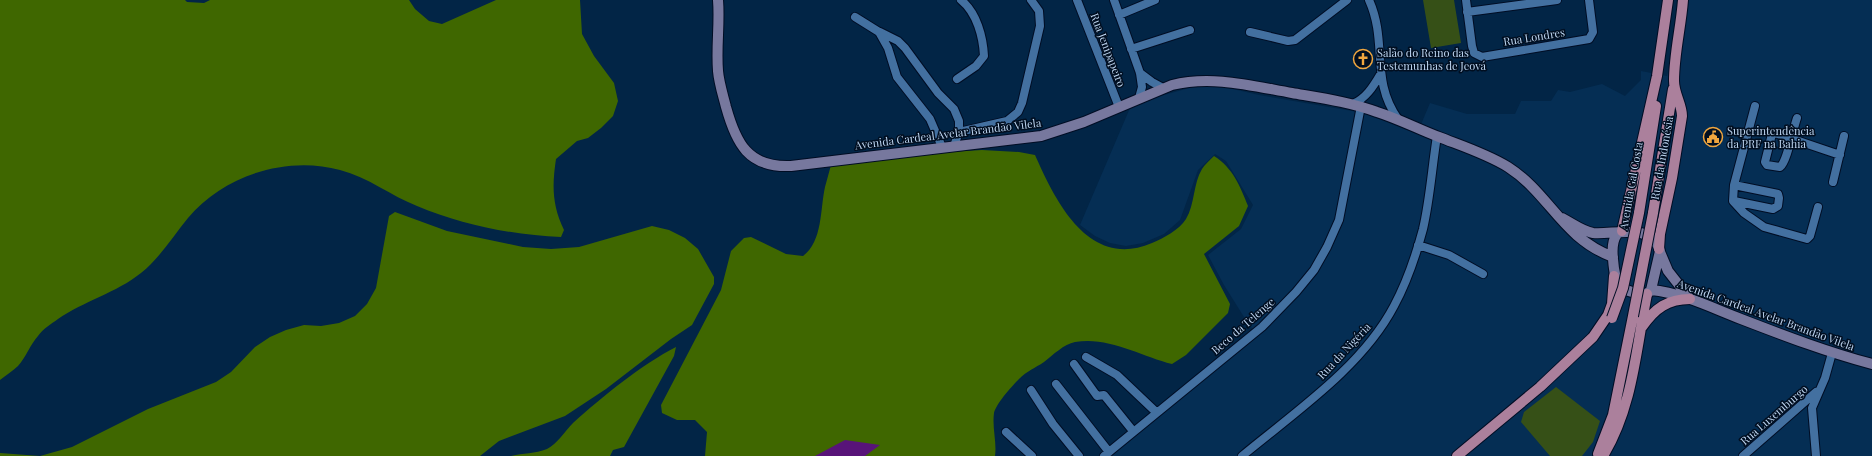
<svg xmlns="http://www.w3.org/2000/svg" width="1872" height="456" font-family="'Playfair Display',serif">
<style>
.built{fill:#052e54}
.green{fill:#365017}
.forest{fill:#3f6700}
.water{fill:#581479}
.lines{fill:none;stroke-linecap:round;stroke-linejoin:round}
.street-casing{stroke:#000d24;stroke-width:10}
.secondary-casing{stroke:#000d24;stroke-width:12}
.primary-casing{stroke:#000d24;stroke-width:12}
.street{stroke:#4370a0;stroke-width:8}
.secondary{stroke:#77789e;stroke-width:10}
.primary{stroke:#ab809c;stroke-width:10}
.primary-bridge-casing{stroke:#000d24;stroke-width:12;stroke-linecap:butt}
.primary-bridge{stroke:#ab809c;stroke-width:10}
.labels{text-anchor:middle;stroke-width:3;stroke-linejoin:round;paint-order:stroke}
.street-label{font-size:11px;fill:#bcd4ef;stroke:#000e20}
.poi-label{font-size:11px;fill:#bcd4ef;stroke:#000e20;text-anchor:start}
</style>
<rect width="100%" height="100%" fill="#022546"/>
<!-- built -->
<path class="built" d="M 1685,0 L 1872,0 L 1872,456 L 1111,456 L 1258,334 L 1249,325 L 1224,285 L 1208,255 L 1241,229 L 1253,205 L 1226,161 L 1215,154 L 1198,170 L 1180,220 L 1164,234 L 1143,243 L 1126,246 L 1110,243 L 1095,236 L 1080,225 L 1130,108 L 1146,100 L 1200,85 L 1211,84 L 1259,95 L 1364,113 L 1417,134 L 1430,103 L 1467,114 L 1515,114 L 1521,101 L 1551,101 L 1558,90 L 1570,92 L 1602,84 L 1625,96 L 1641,80 L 1641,71 L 1667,76 Z"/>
<!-- green -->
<path class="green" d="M 1423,0 L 1454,0 L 1461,43 L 1431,48 Z
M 1556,387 L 1600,421 L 1593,442 L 1582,456 L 1550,456 L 1521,422 L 1524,412 Z"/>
<!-- forest -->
<path class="forest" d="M 0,0 L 185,0 L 187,2 L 204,3 L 210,0 L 409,0 L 415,9 L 429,21 L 442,24 L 496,0 L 580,0 L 582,34 L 594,56 L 614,83 L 618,101 L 613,116 L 601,128 L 588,138 L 577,141 L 556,159 C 552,186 552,205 564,230 L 561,237 C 513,235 462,225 417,206 C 391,196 368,177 340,170 C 286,155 223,176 188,218 C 173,236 160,258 141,273 C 116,293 84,301 58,319 C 51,324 43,329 38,336 C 30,345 26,357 18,366 C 13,371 6,375 0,380 Z
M 982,150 L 1019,152 L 1035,155 C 1056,202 1089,270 1152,243 C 1164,238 1179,230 1186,219 C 1195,204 1193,184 1202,169 C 1205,164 1210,160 1214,156 C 1233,168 1240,186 1248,206 L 1239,226 L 1204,254 L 1230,304 L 1228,313 L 1186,355 L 1172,364 C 1141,356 1108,336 1075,342 C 1064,344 1053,355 1044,362 C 1035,368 1027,371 1019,379 C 1012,386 996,404 994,413 C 992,428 997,442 995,456 L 705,456 L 707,432 L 695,420 L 677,420 L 662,413 L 661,405 L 721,290 L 731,251 L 744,238 L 751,237 L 786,254 L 803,256 C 823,241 820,209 825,187 C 827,180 829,172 831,165 L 948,152 Z
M 395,212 L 447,231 L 523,247 L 551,249 L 579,247 L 652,226 L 669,230 L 685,238 L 698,249 L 714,277 L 714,284 L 692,325 L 671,339 L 606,389 L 565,416 L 499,441 L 480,456 L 0,456 L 0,453 L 40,456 L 72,447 L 148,409 L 216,382 L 231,372 L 255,347 L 270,337 L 286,330 L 304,325 L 321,326 L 339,323 L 355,316 L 367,304 L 376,288 L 389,216 Z
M 676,347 L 674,356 L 624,447 L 613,450 L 610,456 L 511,456 C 523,453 535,454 547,449 C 557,444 565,431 573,423 C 602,397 641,365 676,347 Z"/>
<!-- water -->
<path class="water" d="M 845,440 L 880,445 L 865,456 L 815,456 Z"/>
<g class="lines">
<!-- street casing -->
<g class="street-casing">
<path id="street" d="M 1077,0 L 1119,107
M 1114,0 L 1140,73 L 1142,87 L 1139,98
M 1369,0 C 1388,42 1370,80 1398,119
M 1466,0 L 1472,46 L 1474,53 L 1482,57 L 1589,39 L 1593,32 L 1589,0
M 1467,12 L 1557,0
M 1119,15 L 1155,0
M 855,17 L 879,32 L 888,48 L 897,77 L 930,119 L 942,147
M 880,32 L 898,41 L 905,48 L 938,93 L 954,109 L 959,121 L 959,132 L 954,146
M 1250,32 L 1288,41 L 1295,40 L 1347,0
M 1131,49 L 1190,30
M 1140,73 L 1152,82 L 1163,88
M 957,79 L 976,66 L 984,56 C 983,37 977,13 961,0
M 1353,104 C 1366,98 1373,87 1380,75
M 1755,106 L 1734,185 L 1733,201 L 1744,213 L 1764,227 L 1807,239 L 1810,236 L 1818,207
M 1797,118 C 1793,129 1787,162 1780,167 L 1767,165 L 1765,162 L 1772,134 L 1775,133 L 1840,155
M 959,132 L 1007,121 L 1018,112 L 1022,103 L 1040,26 L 1039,11 L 1031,0
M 1833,182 L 1844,136
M 1734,185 L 1778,194 L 1779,198 L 1778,206 L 1773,209 L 1734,201
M 1418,245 L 1449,255 L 1483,274
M 1086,357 L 1117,375 L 1156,412
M 1074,364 L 1097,396 L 1104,395 L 1133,431
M 1056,384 L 1109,452
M 1031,390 L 1053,424 L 1079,456
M 1006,432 L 1032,456
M 1104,456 L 1262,327 L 1296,292 L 1314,270 L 1327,247 L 1339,220 L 1361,106
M 1242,456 C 1295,412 1362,367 1394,306 C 1407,282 1416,255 1423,229 C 1430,199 1432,167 1437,136
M 1743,456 L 1816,392
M 1816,456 L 1812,408 L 1825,378 L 1832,353"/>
</g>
<!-- secondary casing -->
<g class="secondary-casing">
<path id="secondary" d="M 718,0 C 720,23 716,47 718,71 C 719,83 723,95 726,107 C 736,143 748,168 791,166 L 1041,136 L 1084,122 L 1172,85 C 1212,75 1252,86 1292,93 C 1321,98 1350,102 1377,112 C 1399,119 1418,129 1439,137 C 1462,146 1487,154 1508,167 C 1550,194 1562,238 1613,257
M 1562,218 C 1572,223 1582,231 1593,233 C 1614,235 1652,222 1660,251 L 1651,290 L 1647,294 C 1619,292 1615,286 1613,259 C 1612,250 1612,241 1617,234
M 1660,252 L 1668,271 L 1690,299
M 1651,290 C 1683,293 1712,308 1741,319 C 1785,336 1827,352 1872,364"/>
</g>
<!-- primary casing -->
<g class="primary-casing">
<path id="primary" d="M 1639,213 L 1656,106
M 1653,213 L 1673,89
M 1622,231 L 1657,76 L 1668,0
M 1659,249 L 1660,234 L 1672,178 L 1682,116 C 1682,104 1674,94 1674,81 C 1674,54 1681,27 1683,0
M 1642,327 C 1655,308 1668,299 1690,299
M 1598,454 L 1613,415 L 1633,316
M 1457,456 L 1540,387 L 1593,337 L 1608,315 L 1612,304 L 1614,276
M 1603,456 C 1633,407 1636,349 1647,294"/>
</g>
<!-- street -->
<use href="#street" class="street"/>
<!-- secondary -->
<use href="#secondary" class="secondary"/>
<!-- primary -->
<use href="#primary" class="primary"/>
<!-- primary-bridge casing -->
<g class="primary-bridge-casing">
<path id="primary-bridge" d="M 1633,316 L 1653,213
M 1612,318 L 1623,288 L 1639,213"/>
</g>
<!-- primary-bridge -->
<use href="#primary-bridge" class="primary-bridge"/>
</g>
<!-- icons -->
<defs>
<g id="church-ring" transform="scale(1)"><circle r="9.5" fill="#000e20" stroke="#f0a63f" stroke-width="1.5"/><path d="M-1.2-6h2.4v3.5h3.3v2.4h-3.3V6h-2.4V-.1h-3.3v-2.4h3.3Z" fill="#f0a63f"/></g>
<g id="civic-ring" transform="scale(1)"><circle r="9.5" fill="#000e20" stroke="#f0a63f" stroke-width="1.5"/><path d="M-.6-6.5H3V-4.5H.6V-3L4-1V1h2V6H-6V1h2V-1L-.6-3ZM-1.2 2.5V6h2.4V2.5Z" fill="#f0a63f"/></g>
</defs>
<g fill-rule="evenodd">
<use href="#church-ring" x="1363" y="59"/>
<use href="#civic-ring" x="1713" y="137"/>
</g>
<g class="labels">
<!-- street labels -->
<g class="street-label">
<text transform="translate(1534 37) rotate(-9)" y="4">Rua Londres</text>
<text transform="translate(1108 50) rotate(69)" y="4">Rua Jenipapeiro</text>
<text transform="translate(948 134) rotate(-7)" y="4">Avenida Cardeal Avelar Brandão Vilela</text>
<text transform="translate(1662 158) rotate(-80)" y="4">Rua da Indonésia</text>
<text transform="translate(1631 186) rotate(-80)" y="4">Avenida Gal Costa</text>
<text transform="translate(1766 315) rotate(20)" y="4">Avenida Cardeal Avelar Brandão Vilela</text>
<text transform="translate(1243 326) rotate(-41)" y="4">Beco da Telenge</text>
<text transform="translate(1344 351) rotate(-47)" y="4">Rua da Nigéria</text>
<text transform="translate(1774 415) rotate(-41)" y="4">Rua Luxemburgo</text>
</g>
<!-- poi labels -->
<g class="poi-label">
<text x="1377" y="57">Salão do Reino das<tspan x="1377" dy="13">Testemunhas de Jeová</tspan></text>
<text x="1727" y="135">Superintendência<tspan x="1727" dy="13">da PRF na Bahia</tspan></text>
</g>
</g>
</svg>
